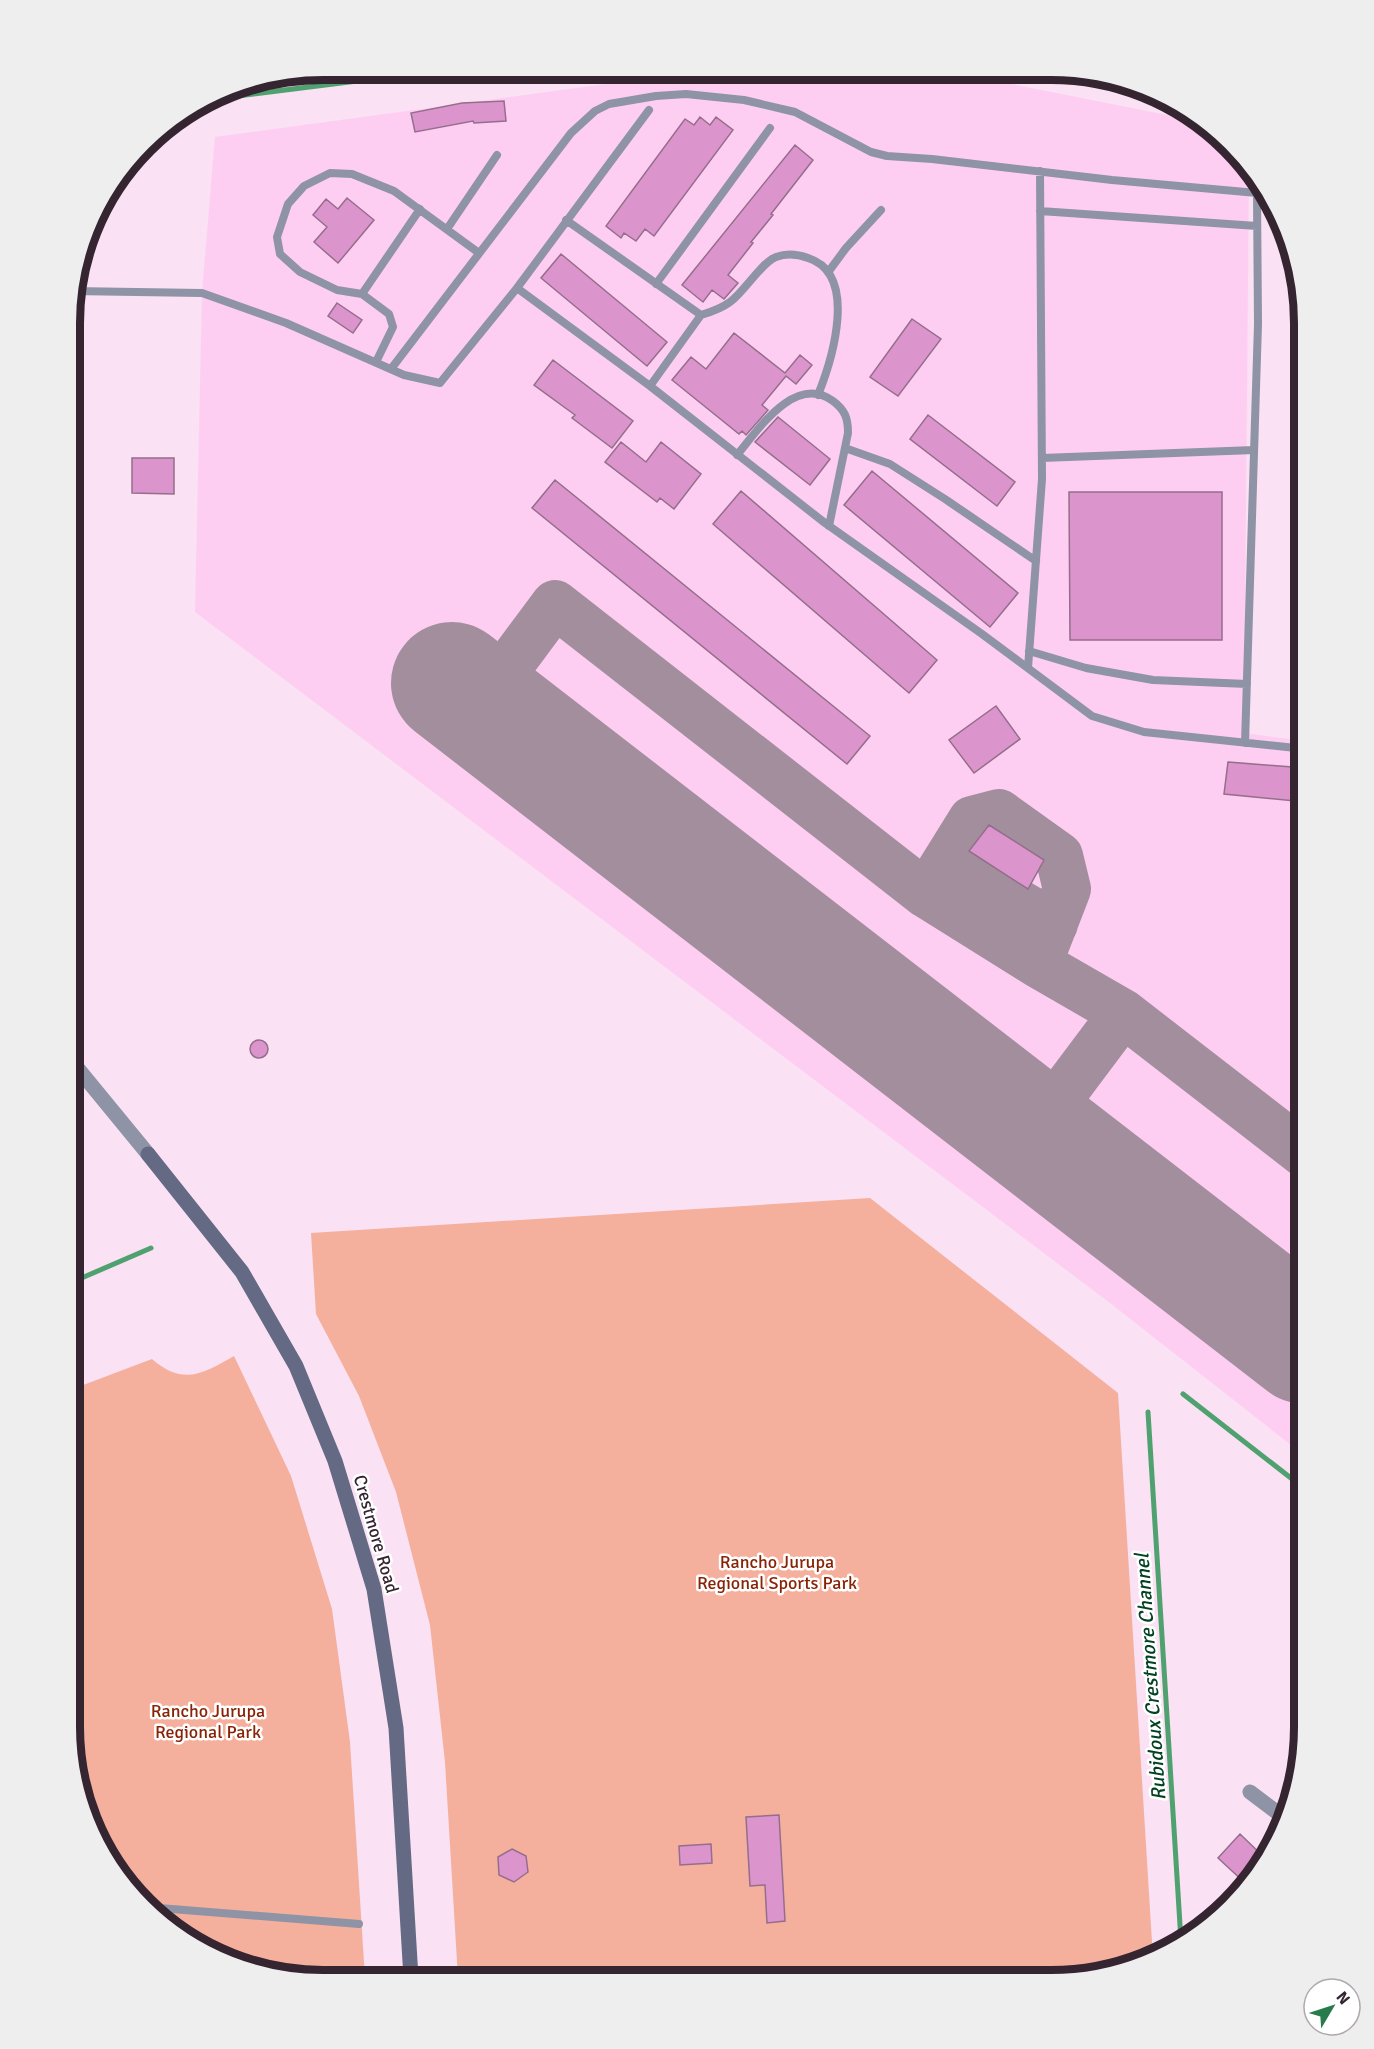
<svg xmlns="http://www.w3.org/2000/svg" width="1374" height="2049" font-family="Signika,sans-serif">
<style>
.built{fill:#fecef2}
.green{fill:#f5af9d}
.lines{fill:none;stroke-linecap:round;stroke-linejoin:round}
.stream{stroke:#4fa16f;stroke-width:5}
.taxiway{stroke:#a38e9e;stroke-width:48}
.runway{stroke:#a38e9e;stroke-width:122}
.building{fill:#dc95cc;stroke:#946e8b;stroke-width:1.5}
.lane{stroke:#8e93a5;stroke-width:8}
.street{stroke:#8e93a5;stroke-width:15}
.secondary{stroke:#646984;stroke-width:15}
.labels{text-anchor:middle;stroke-width:5;stroke-linejoin:round;paint-order:stroke}
.street-label{font-size:18px;fill:#352531;stroke:#fff}
.park-label{font-size:18px;fill:#882306;stroke:#fff}
.water-label{font-size:20px;font-style:italic;fill:#004222;stroke:#fff}
.rim{fill:none;stroke:#352531;stroke-width:8}
</style>
<rect width="100%" height="100%" fill="#fae1f4"/>
<!-- built -->
<path class="built" d="M 710,70 L 946,71 L 1177,117 L 1225,140 L 1249,165 L 1244,733 L 1305,741 L 1305,1456 L 1110,1303 L 195,612 L 202,293 L 215,137 Z"/>
<!-- green -->
<path class="green" d="M 870,1198 L 1118,1393 L 1153,1958 L 1052,1980 L 458,1978 L 445,1762 L 430,1625 L 396,1492 L 359,1396 L 316,1314 L 311,1233 Z
M 234,1356 L 291,1476 L 332,1609 L 350,1742 L 365,1978 L 290,1978 L 226,1961 L 168,1928 L 122,1881 L 88,1824 L 69,1726 L 70,1390 L 152,1359 C 183,1386 203,1374 234,1356 Z"/>
<g class="lines">
<!-- stream -->
<path class="stream" d="M 213,99 L 453,69
M 70,1283 L 151,1248
M 1183,1394 L 1305,1489
M 1148,1412 L 1181,1941"/>
<!-- taxiway -->
<path class="taxiway" d="M 480,705 L 555,604 L 926,894 L 1038,964 L 1123,1013 L 1305,1154
M 947,861 L 1054,924
M 926,894 L 972,820 L 999,813 L 1059,856 L 1067,889 L 1038,964
M 1033,1133 L 1123,1013"/>
<!-- runway -->
<path class="runway" d="M 452,683 L 1305,1343"/>
</g>
<!-- building -->
<path class="building" d="M 504,101 L 506,121 L 474,123 L 473,121 L 415,132 L 411,113 L 462,103 Z
M 700,117 L 710,125 L 716,117 L 733,130 L 654,236 L 645,229 L 636,241 L 624,233 L 621,238 L 606,226 L 685,119 L 694,125 Z
M 795,145 L 813,160 L 771,214 L 773,215 L 751,242 L 753,243 L 728,275 L 738,283 L 724,299 L 712,290 L 703,302 L 682,285 Z
M 347,198 L 374,220 L 338,263 L 314,242 L 327,227 L 313,215 L 326,199 L 338,209 Z
M 561,254 L 667,342 L 647,366 L 541,278 Z
M 337,303 L 362,320 L 353,333 L 328,316 Z
M 912,319 L 941,339 L 898,396 L 870,377 Z
M 734,333 L 785,373 L 800,355 L 812,365 L 796,384 L 786,376 L 762,405 L 768,410 L 746,435 L 742,431 L 739,434 L 672,380 L 691,357 L 706,369 Z
M 553,360 L 633,421 L 612,448 L 572,418 L 575,415 L 534,385 Z
M 928,415 L 1015,482 L 997,506 L 910,439 Z
M 778,417 L 830,459 L 810,485 L 755,442 Z
M 621,442 L 646,462 L 661,442 L 701,474 L 674,509 L 660,498 L 657,502 L 605,462 Z
M 132,458 L 174,458 L 174,494 L 132,493 Z
M 872,471 L 1018,593 L 990,627 L 844,505 Z
M 555,480 L 870,736 L 847,764 L 532,508 Z
M 741,491 L 937,660 L 909,693 L 713,524 Z
M 1069,492 L 1222,492 L 1222,640 L 1070,640 Z
M 996,706 L 1020,739 L 974,773 L 949,740 Z
M 1228,762 L 1305,768 L 1305,802 L 1224,794 Z
M 989,825 L 1044,860 L 1028,889 L 969,851 Z
M250 1049a9 9 0 1 1 18 0a9 9 0 1 1-18 0Z
M 779,1815 L 785,1921 L 767,1923 L 765,1885 L 750,1886 L 746,1817 Z
M 1240,1834 L 1266,1859 L 1246,1884 L 1218,1858 Z
M 711,1844 L 712,1863 L 680,1865 L 679,1846 Z
M 512,1849 L 526,1856 L 528,1872 L 514,1882 L 499,1875 L 498,1857 Z"/>
<g class="lines">
<!-- lane -->
<path class="lane" d="M 1040,211 L 1257,226
M 566,220 L 701,315 L 650,386
M 447,229 L 497,155
M 829,271 L 846,248 L 881,210
M 656,284 L 770,128
M 517,288 L 649,110
M 71,291 L 202,293 L 286,323 L 404,375 L 440,383 L 517,288 L 650,386 L 825,523 L 982,634 L 1092,716 L 1144,732 L 1305,749
M 362,294 L 420,209
M 701,315 C 711,312 722,308 730,302 C 744,292 762,262 776,257 C 787,253 797,254 808,258 C 859,274 832,360 818,395
M 376,362 L 393,327 L 389,314 L 362,294 L 337,290 L 300,272 L 280,254 L 277,237 L 288,204 L 304,186 L 330,173 L 352,174 L 394,191 L 479,253
M 391,369 L 571,133 L 595,111 L 609,104 L 656,96 L 686,94 L 744,100 L 795,112 L 871,152 L 887,156 L 932,159 L 1112,180 L 1257,193 L 1258,324 L 1245,743
M 845,448 L 890,464 L 945,499 L 1036,561
M 737,455 C 758,430 795,373 833,401 C 845,410 848,418 848,433 L 829,526
M 1042,458 L 1254,450
M 1029,651 L 1086,668 L 1153,680 L 1247,684
M 1028,668 L 1042,479 L 1040,171
M 147,1907 L 359,1924"/>
<!-- street -->
<path class="street" d="M 70,1059 L 148,1154
M 1250,1792 L 1286,1819"/>
<!-- secondary -->
<path class="secondary" d="M 148,1154 L 242,1272 L 296,1366 L 335,1461 L 374,1589 L 396,1728 L 411,1978"/>
</g>
<g class="labels">
<!-- street labels -->
<g class="street-label">
<text transform="translate(376 1534) rotate(74)" y="6">Crestmore Road</text>
</g>
<!-- park labels -->
<g class="park-label">
<text x="777" y="1568">Rancho Jurupa<tspan x="777" dy="21">Regional Sports Park</tspan></text>
<text x="208" y="1717">Rancho Jurupa<tspan x="208" dy="21">Regional Park</tspan></text>
</g>
<!-- water labels -->
<g class="water-label">
<text transform="translate(1150 1677) rotate(-94)" y="7">Rubidoux Crestmore Channel</text>
</g>
</g>
<!-- crop -->
<path d="M0 0H1374V2049H0ZM323 80H1051A243 243 0 0 1 1294 323V1727A243 243 0 0 1 1051 1970H323A243 243 0 0 1 80 1727V323A243 243 0 0 1 323 80Z" fill="#efeeef" fill-rule="evenodd"/>
<path class="rim" d="M323 80H1051A243 243 0 0 1 1294 323V1727A243 243 0 0 1 1051 1970H323A243 243 0 0 1 80 1727V323A243 243 0 0 1 323 80Z"/>
<!-- north arrow -->
<g transform="translate(1332 2007) rotate(51)"><circle r="28" fill="#ffffff" stroke="#aea8ad" stroke-width="1.5"/>
<path d="M0-4.5L10 22L0 15L-10 22Z" fill="#287b4d"/>
<text y="-9" font-size="16" font-weight="bold" text-anchor="middle" fill="#352531">N</text>
</g>
</svg>
